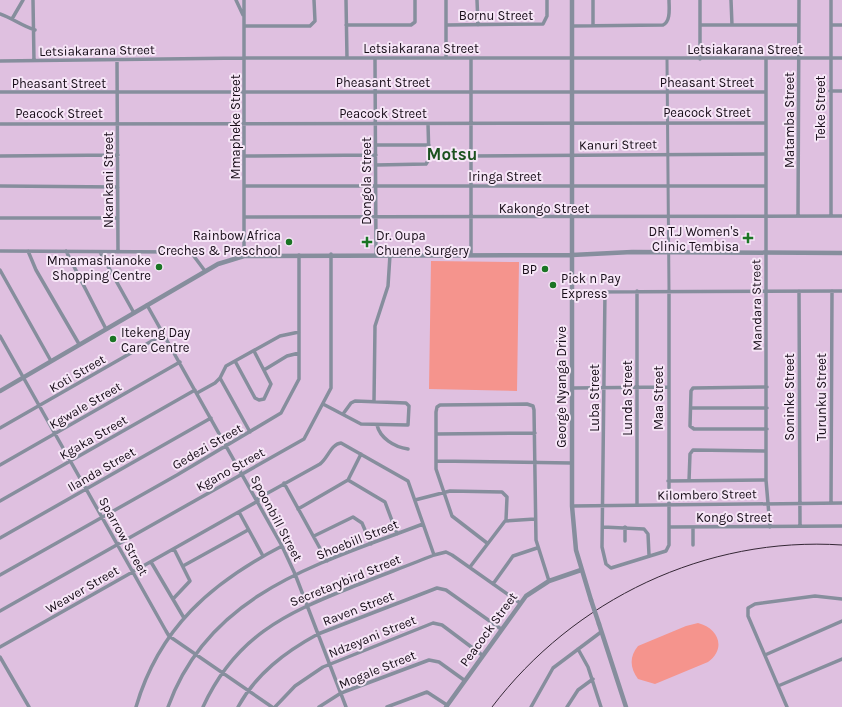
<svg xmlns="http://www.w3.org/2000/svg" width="842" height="707" font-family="Karla,sans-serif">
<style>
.green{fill:#f5948d}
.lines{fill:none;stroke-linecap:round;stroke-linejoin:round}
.pedestrian{stroke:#868e9d;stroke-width:3}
.minor{stroke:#868e9d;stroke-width:3.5}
.tertiary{stroke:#868e9d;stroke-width:4.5}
.rail{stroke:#342735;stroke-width:1}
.tertiary-bridge{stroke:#868e9d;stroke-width:4.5}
.poi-dot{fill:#1a7524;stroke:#f6e6f7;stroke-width:1.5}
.labels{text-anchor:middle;stroke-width:4;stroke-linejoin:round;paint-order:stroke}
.street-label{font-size:13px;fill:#160c17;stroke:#f6e6f7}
.poi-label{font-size:13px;fill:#160c17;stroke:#f6e6f7;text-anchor:end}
.district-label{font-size:17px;font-weight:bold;fill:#1b521f;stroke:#f6e6f7}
</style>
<rect width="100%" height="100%" fill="#dfc0e0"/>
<!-- green -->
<path class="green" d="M 431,261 L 519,262 L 517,391 L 429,389 Z
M 698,623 C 718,628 727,648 708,662 L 655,684 L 638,679 C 630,668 629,657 638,646 L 686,626 Z"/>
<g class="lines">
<!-- pedestrian -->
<path class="pedestrian" d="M 667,59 L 669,291"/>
<!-- minor -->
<path class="minor" d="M 33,0 L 34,61
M 236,0 L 243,15
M 244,0 L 244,256
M 346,0 L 347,58
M 446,0 L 446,58
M 477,0 L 478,25
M 700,0 L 700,59
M 731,0 L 732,25
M 0,14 C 12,18 22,26 35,30
M 12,19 L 23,0
M 346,25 L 411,25 L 415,22 L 415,0
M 447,25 L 543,24 L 547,16 L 547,0
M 701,25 L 799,25
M 831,25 L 842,25
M 244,26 L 310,26 L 315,21 L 314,0
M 572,26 L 663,25 C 671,21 669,8 669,0
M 593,26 L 593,0
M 471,58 L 471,255
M 375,59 L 376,255
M 766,59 L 766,480 L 770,527
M 117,60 L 118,252
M 0,61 L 244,58 L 842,58
M 830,91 L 842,91
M 0,92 L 765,92
M 0,124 L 766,123
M 376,145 L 429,145
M 0,156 L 118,155
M 245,156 L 376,155
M 470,156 L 766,154
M 376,165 L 426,164 L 429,159 L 428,124
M 0,186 L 118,187
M 245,186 L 765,186
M 798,216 L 799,0
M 831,216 L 831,0
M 245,217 L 842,216
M 0,218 L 118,218
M 0,251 L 181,252 L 193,255 L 205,271
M 28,251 L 36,270 L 79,344
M 66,251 L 106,329
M 100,252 L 134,313
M 0,270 L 51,361
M 605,291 L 602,547 L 606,564 L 611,568 L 666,551 L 669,545 L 669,291
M 799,291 L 800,526
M 573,292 L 842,291
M 147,305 L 282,546 L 295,574 L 346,707
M 0,336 L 166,631 L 169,636 L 272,707
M 235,361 L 255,398 L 259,400 L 264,399 L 271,384 L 254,351
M 264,370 L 287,356 L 299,353
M 573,388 L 668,387
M 197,393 L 215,383 L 220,378
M 374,401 L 375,326 L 388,286 L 390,255
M 323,404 L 361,424 L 408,425 L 409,406 L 406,403 L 355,401 L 351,403 L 343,414
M 691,408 L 767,408
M 377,425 C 380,438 394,447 408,449
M 0,428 L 164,334
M 767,429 L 694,429 L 690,426 L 691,391 L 693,388 L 767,387
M 250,432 L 220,378 L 226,366 L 280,336 L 299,332
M 436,434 L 535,433
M 436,461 L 571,463
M 0,465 L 180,362
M 348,480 L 385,502 L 397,534
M 668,481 L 766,480
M 689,481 L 690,454 L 693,450 L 766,451
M 284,483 L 327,561
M 257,499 L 320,464 C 328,458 331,444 341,443 L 408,481 L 434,555
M 415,500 L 450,491 L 502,492 L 507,497 L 506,520
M 0,501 L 195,390
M 831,503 L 832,291
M 637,505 L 637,291
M 572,506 L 842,503
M 298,509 L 348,480 L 361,454
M 239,512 L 263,556
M 603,527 L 644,529 L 648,534 L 649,555
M 669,527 L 842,526
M 693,527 L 693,545
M 314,536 L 353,517 L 362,523 L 371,544
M 0,538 L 211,418
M 625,541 L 625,527
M 487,543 L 452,516 L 436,469 L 436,412 L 437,407 L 440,405 L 527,404 L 533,406 L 534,410 L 536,540 L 549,581
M 151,562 L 184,618
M 183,566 L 248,530
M 470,567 L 505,521 L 535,519
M 0,575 L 177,475 L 281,413 L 299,379 L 299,255
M 493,584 L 513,556 L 537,548
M 173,599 L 190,581 L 174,549
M 0,611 L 304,439 L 331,388 L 331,254
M 0,647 L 258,501
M 578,649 L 588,667 L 601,707
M 765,655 L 842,621
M 0,657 L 29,707
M 778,686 L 842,659
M 136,707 C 159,628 211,583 282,546
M 168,707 C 209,592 321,563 423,524
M 203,707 C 235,637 284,614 352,587 C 379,576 407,566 434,555 L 446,552 L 452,555 L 520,603
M 238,707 C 256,674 285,652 318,634 L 437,588 L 446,590 L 501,629
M 275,707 L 295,686 L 323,667 L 433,623 L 442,625 L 482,655
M 319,707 L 341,693 L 429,660 L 439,662 L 464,680
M 387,707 L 427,692 L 447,705
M 531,707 L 553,668 L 601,632
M 567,707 L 578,690 L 593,679
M 787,707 L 748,616 L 748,608 L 755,604 L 815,596 L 842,599"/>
<!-- tertiary -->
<path class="tertiary" d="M 572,0 L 572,506 L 576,550 L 591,600
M 0,391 L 218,264 L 244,256 L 572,255 L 632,252 L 842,253
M 599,624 L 626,707
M 446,707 L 526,596 L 549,581 L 581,570"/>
<!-- rail -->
<path class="rail" d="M 492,707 C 574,599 706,536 842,545"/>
<!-- tertiary-bridge -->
<path class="tertiary-bridge" d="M 591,600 L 599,624"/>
</g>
<!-- markers -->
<g class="poi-dot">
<path d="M746 232h4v4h4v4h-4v4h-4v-4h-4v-4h4z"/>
<circle cx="289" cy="242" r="4"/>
<path d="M365 236h4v4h4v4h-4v4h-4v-4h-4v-4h4z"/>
<circle cx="159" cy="267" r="4"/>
<circle cx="545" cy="269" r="4"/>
<circle cx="553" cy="285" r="4"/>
<circle cx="113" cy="339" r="4"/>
</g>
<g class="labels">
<!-- street labels -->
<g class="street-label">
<text x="496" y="20">Bornu Street</text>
<text x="421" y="53">Letsiakarana Street</text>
<text x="745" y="54">Letsiakarana Street</text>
<text transform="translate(97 50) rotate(-1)" y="5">Letsiakarana Street</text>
<text x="383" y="87">Pheasant Street</text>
<text x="707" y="87">Pheasant Street</text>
<text x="59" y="88">Pheasant Street</text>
<text transform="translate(820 108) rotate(-90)" y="5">Teke Street</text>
<text x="707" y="117">Peacock Street</text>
<text x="59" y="118">Peacock Street</text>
<text x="383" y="118">Peacock Street</text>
<text transform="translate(789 120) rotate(-90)" y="5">Matamba Street</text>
<text transform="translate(235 127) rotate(-90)" y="5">Mmapheke Street</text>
<text transform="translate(618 144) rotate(-1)" y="5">Kanuri Street</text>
<text x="505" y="181">Iringa Street</text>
<text transform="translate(108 180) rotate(-90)" y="5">Nkankani Street</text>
<text transform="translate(366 181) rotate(-90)" y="5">Dongola Street</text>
<text x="544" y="213">Kakongo Street</text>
<text transform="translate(756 305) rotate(-91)" y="5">Mandara Street</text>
<text transform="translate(77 373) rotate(-30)" y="5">Koti Street</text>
<text transform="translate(561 387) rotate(-90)" y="5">George Nyanga Drive</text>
<text transform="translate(789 397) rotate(-90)" y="5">Soninke Street</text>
<text transform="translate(821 397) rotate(-90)" y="5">Turunku Street</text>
<text transform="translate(594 398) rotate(-90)" y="5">Luba Street</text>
<text transform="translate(627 398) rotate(-90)" y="5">Lunda Street</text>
<text transform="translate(658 398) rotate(-90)" y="5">Maa Street</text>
<text transform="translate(85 405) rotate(-30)" y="5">Kgwale Street</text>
<text transform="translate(93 437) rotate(-30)" y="5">Kgaka Street</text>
<text transform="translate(207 446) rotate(-30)" y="5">Gedezi Street</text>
<text transform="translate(101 469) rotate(-30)" y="5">Ilanda Street</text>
<text transform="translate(230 469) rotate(-29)" y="5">Kgano Street</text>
<text transform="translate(707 494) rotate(-1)" y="5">Kilombero Street</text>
<text x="734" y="522">Kongo Street</text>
<text transform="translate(277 518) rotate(62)" y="5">Spoonbill Street</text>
<text transform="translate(124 536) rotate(61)" y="5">Sparrow Street</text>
<text transform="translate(357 539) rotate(-22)" y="5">Shoebill Street</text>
<text transform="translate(345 580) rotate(-22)" y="5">Secretarybird Street</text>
<text transform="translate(82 589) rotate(-30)" y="5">Weaver Street</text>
<text transform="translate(358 608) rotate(-21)" y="5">Raven Street</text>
<text transform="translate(488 629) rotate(-54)" y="5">Peacock Street</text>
<text transform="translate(372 636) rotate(-22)" y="5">Ndzeyani Street</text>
<text transform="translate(377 669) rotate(-22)" y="5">Mogale Street</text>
</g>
<!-- poi labels -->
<g class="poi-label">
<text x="739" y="236">DR T.J Women's<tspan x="739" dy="15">Clinic Tembisa</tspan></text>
<text x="281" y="240">Rainbow Africa<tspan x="281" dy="15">Creches &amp; Preschool</tspan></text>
<text x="376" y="240" text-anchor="start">Dr. Oupa<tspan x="376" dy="15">Chuene Surgery</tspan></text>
<text x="151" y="265">Mmamashianoke<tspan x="151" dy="15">Shopping Centre</tspan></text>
<text x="537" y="274">BP</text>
<text x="561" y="283" text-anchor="start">Pick n Pay<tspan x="561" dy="15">Express</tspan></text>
<text x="121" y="337" text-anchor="start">Itekeng Day<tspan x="121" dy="15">Care Centre</tspan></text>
</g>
<!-- district labels -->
<g class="district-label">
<text x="452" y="160">Motsu</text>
</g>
</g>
</svg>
